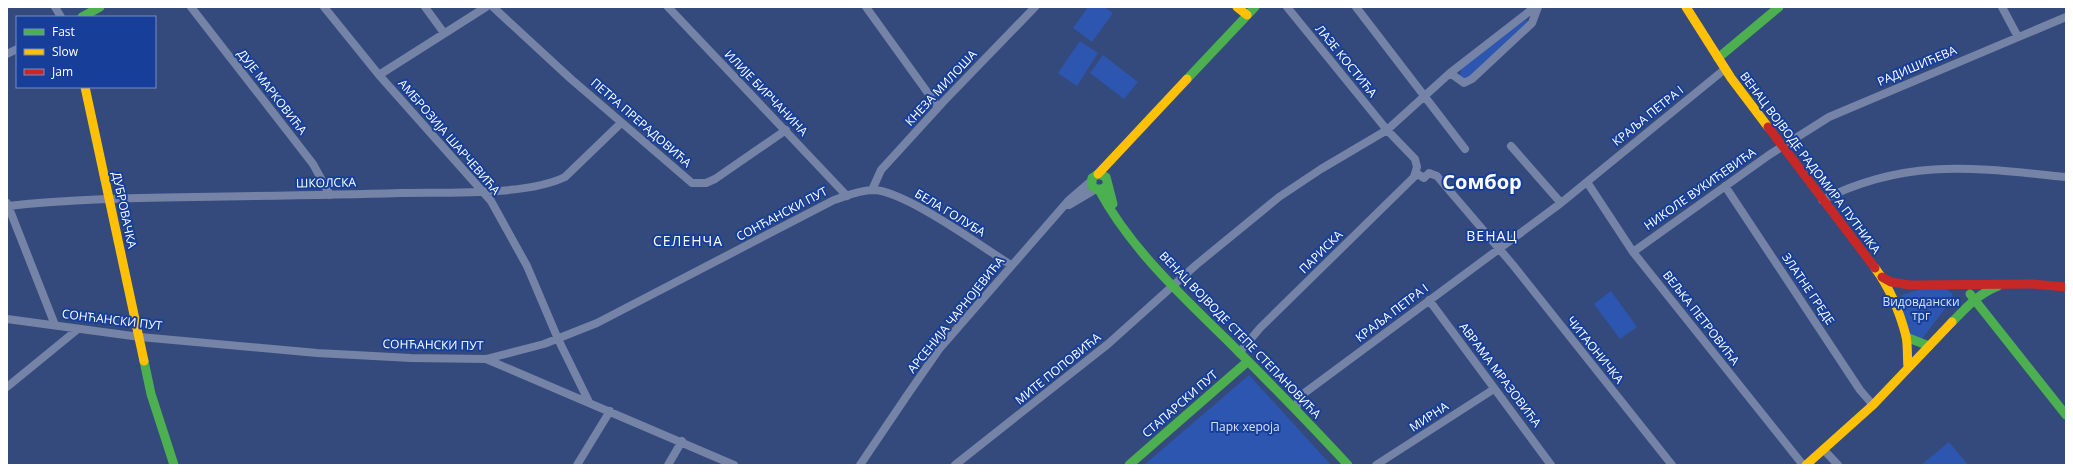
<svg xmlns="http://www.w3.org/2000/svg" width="2073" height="472" font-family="'Open Sans',sans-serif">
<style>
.green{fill:#2c56af}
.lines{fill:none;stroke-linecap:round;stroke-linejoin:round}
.street{stroke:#7483a6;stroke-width:8}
.fast{stroke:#4caf50;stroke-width:9}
.slow{stroke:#ffc107;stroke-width:9}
.jam{stroke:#c62828;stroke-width:9}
.labels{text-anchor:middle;stroke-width:4;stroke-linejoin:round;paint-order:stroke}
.street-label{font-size:12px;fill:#fff;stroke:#173f99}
.park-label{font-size:12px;fill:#d3e1fc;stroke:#173f99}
.quarter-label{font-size:14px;letter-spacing:1px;fill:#fff;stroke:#173f99}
.town-label{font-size:20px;font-weight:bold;fill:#fff;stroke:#173f99}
</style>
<rect width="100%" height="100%" fill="#344a7c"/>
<!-- green -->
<path class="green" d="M 1088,7 L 1104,7 L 1113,13 L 1092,42 L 1073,28 Z
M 1526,19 L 1529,23 L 1471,78 L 1464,79 L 1460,76 L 1461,69 Z
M 1080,41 L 1098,53 L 1077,86 L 1058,73 Z
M 1103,55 L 1138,82 L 1124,99 L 1090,73 Z
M 1921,289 L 1946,289 L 1952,293 L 1953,298 L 1922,339 L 1911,339 L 1899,299 L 1902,295 Z
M 1611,291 L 1637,327 L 1620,339 L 1594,304 Z
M 1249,375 L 1331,465 L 1144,465 Z
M 1949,442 L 1968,465 L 1921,465 Z"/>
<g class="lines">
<!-- street -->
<path class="street" d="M 55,7 L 61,17
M 191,7 L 313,164 L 330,195
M 324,7 L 379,75 L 491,201 L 527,266 L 558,339 L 589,402
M 425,7 L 444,33
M 493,7 L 571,79 L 692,183 L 706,183 L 715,179 L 786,130
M 668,7 L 847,196
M 866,7 L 938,107
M 1356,7 L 1465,149
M 2002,7 L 2018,37
M 7,54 L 17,49
M 1450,73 L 1464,83 L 1472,79 L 1532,23 L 1538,7
M 379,75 L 486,7
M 1511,146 L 1561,203
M 1416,173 L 1424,178 L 1429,173 L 1437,176 L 1513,265 L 1672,465
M 1587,182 L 1633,252 L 1803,465
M 1725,186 L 1860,390 L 1873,405
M 872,190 L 881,170 L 944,101 L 1035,7
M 1822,200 C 1908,157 1975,168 2066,177
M 7,203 L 55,325
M 1069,205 L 1096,189
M 8,206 C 70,199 133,198 195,197 C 264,196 332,195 400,193 C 445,192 526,196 565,177 L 621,123
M 1633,252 L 1769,155 L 1829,117 L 2066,17
M 1429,300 L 1551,465
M 7,319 L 140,337 L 317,353 L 411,358 L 486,359 L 544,344 L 597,323 L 834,200 C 846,196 860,190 873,190 C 904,190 982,247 1011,265
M 1239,353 L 1260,328 L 1414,177 L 1417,167 L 1415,159 L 1387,130 L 1287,7
M 486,359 L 734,465
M 7,387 L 78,329
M 1296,409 L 1299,397 L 1561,203 L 1725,69
M 1824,450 L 1838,465
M 577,465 L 610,411
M 668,465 L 682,441
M 860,465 L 908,394 L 940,348 L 1069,200 L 1091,181
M 955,465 L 1108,344 L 1196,265 L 1279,197 L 1321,169 L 1387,130 L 1450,73 L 1535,7
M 1376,465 L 1494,389"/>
<!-- fast -->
<path class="fast" d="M 82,17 L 100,7
M 1718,58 L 1779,7
M 1187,79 L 1255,7
M 1107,185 L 1103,189 L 1096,189 L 1092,186 L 1092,178 L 1098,174 L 1106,177 L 1113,204
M 1099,190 C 1130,248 1181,295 1228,341 C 1269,382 1309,423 1348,465
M 1970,294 L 2066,415
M 1952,322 C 1967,307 1978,294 1998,286
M 1906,337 L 1929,346
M 144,361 L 151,394 L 174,465
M 1129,465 L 1247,362"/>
<!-- slow -->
<path class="slow" d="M 1237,7 L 1247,15
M 1686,7 L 1731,78 L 1768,127
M 85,87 L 144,361
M 1098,174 L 1187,79
M 1875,268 C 1889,287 1900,313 1906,336 C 1908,345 1907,357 1908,367
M 1806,465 L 1873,405 L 1952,322"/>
<!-- jam -->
<path class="jam" d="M 1768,127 L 1875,268
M 1882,277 L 1891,282 L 1910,285 L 2033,284 L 2066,287"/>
</g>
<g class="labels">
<!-- street labels -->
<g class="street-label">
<text transform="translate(1346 61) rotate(51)" y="4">ЛАЗЕ КОСТИЋА</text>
<text transform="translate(1917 66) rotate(-23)" y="4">РАДИШИЋЕВА</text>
<text transform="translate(941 88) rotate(-47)" y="4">КНЕЗА МИЛОША</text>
<text transform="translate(272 92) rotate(52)" y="4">ДУЈЕ МАРКОВИЋА</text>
<text transform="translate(766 93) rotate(46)" y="4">ИЛИЈЕ БИРЧАНИНА</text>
<text transform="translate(1648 116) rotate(-39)" y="4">КРАЉА ПЕТРА I</text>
<text transform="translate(641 123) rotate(41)" y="4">ПЕТРА ПРЕРАДОВИЋА</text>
<text transform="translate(449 137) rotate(49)" y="4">АМБРОЗИЈА ШАРЧЕВИЋА</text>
<text transform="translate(1810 163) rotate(53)" y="4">ВЕНАЦ ВОЈВОДЕ РАДОМИРА ПУТНИКА</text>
<text transform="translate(326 183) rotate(-1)" y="4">ШКОЛСКА</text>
<text transform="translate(1700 189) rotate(-35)" y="4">НИКОЛЕ ВУКИЋЕВИЋА</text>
<text transform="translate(124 210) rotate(78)" y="4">ДУБРОВАЧКА</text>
<text transform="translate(950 213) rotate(31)" y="4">БЕЛА ГОЛУБА</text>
<text transform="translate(782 214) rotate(-28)" y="4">СОНЋАНСКИ ПУТ</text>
<text transform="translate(1321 252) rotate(-45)" y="4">ПАРИСКА</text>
<text transform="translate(1808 289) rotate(56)" y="4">ЗЛАТНЕ ГРЕДЕ</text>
<text transform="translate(1392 313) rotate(-37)" y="4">КРАЉА ПЕТРА I</text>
<text transform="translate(956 315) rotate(-51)" y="4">АРСЕНИЈА ЧАРНОЈЕВИЋА</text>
<text transform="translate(1701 318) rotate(52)" y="4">ВЕЉКА ПЕТРОВИЋА</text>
<text transform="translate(112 320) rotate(7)" y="4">СОНЋАНСКИ ПУТ</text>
<text transform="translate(1240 335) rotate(46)" y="4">ВЕНАЦ ВОЈВОДЕ СТЕПЕ СТЕПАНОВИЋА</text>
<text transform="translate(433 345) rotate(1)" y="4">СОНЋАНСКИ ПУТ</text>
<text transform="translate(1595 350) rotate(51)" y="4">ЧИТАОНИЧКА</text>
<text transform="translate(1058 369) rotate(-39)" y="4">МИТЕ ПОПОВИЋА</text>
<text transform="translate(1500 375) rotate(53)" y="4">АВРАМА МРАЗОВИЋА</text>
<text transform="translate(1180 404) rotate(-41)" y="4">СТАПАРСКИ ПУТ</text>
<text transform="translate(1429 417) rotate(-33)" y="4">МИРНА</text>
</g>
<!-- park labels -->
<g class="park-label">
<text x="1921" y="306">Видовдански<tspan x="1921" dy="14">трг</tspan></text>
<text x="1245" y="431">Парк хероја</text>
</g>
<!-- quarter labels -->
<g class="quarter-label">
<text x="1492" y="241">ВЕНАЦ</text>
<text x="688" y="246">СЕЛЕНЧА</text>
</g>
<!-- town labels -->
<g class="town-label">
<text x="1482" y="189">Сомбор</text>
</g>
</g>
<!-- border -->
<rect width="2073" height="472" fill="none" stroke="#ffffff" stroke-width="16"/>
<!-- legend -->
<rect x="16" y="16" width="140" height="72" fill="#173f99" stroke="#748cc2"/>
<rect x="24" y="29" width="20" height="6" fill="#4caf50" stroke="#748cc2"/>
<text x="52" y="36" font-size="12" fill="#ffffff">Fast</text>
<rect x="24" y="49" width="20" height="6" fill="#ffc107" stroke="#748cc2"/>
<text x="52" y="56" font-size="12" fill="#ffffff">Slow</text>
<rect x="24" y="69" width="20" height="6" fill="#c62828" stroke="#748cc2"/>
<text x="52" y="76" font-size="12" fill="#ffffff">Jam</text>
</svg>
